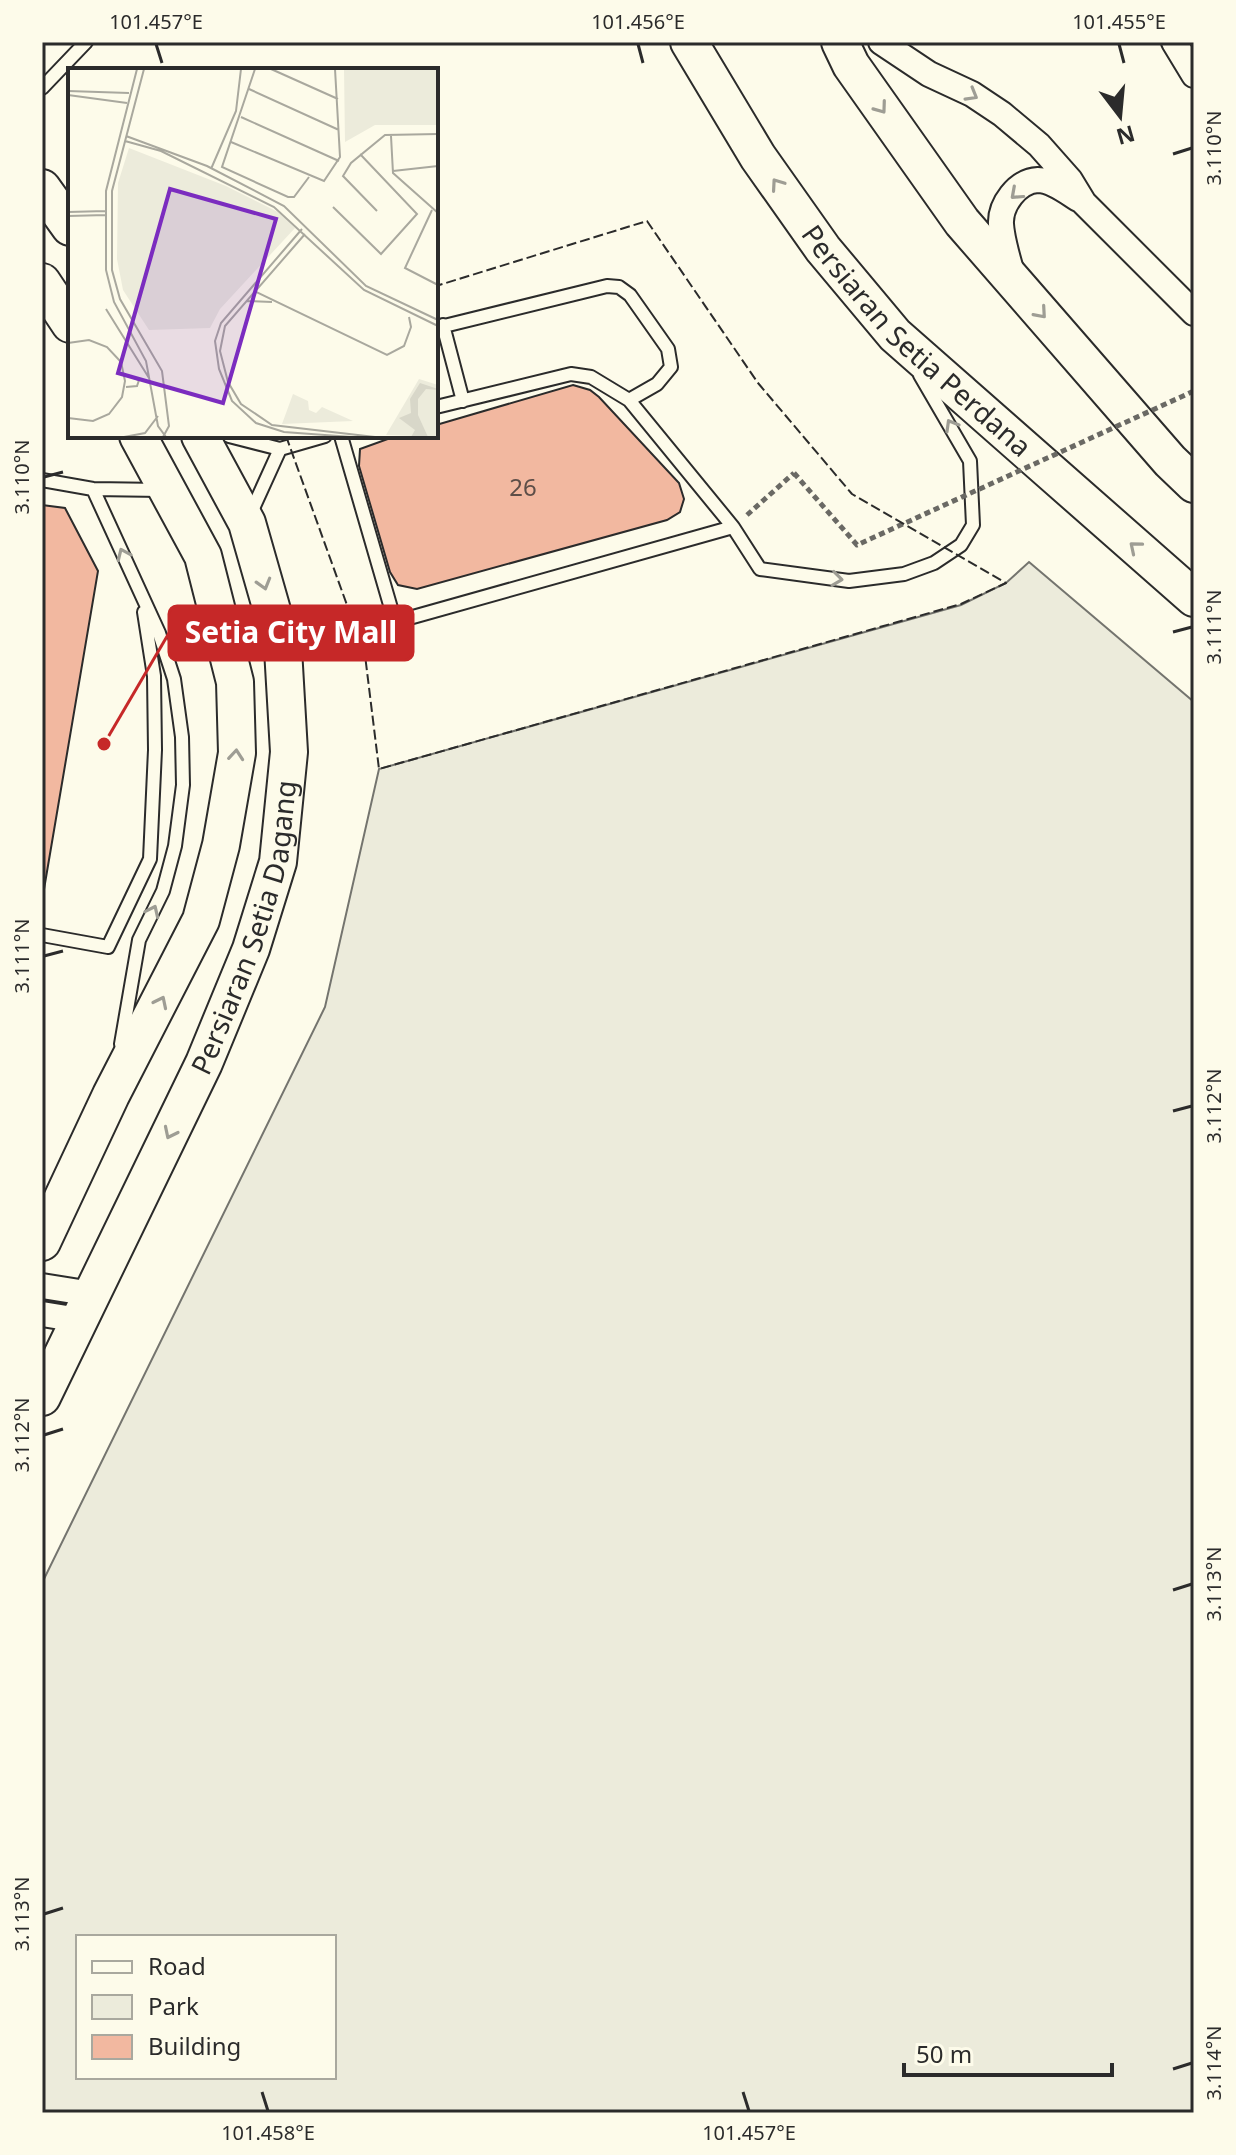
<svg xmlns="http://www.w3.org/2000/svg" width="1236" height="2155" font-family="'Noto Sans',sans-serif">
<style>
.green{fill:#ecebdb;stroke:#74746e;stroke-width:2;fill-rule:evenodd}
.building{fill:#f2b8a0;stroke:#2b2b2b;stroke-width:2}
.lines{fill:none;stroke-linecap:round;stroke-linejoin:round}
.lane-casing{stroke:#2b2b2b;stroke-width:16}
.street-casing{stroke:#2b2b2b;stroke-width:28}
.secondary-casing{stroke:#2b2b2b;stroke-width:40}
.path{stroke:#6a6964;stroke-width:5;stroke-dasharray:6 4;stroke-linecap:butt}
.lane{stroke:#fdfbea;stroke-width:12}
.street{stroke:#fdfbea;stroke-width:24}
.secondary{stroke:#fdfbea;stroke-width:36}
.path-bridge{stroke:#6a6964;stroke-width:5;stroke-dasharray:6 4;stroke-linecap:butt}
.fence{stroke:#2b2b2b;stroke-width:2;stroke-dasharray:10 4;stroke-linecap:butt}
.oneway{stroke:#9e9d94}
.ticks{fill:none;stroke:#2b2b2b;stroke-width:3}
.labels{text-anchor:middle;stroke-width:6;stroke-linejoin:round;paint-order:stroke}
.number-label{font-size:24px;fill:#5d4e48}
.street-label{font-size:28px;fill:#2b2b2b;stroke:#fdfbea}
.inset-road{fill:none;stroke:#a9a89e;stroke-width:2}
.view{fill:#7b2cbf;fill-opacity:0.15;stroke:#7b2cbf;stroke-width:4}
.inset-edge{fill:none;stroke:#2b2b2b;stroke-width:4}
.leader{fill:none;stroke:#c62828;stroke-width:3}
.callout-dot{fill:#c62828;stroke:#fdfbea;stroke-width:3}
.callout{fill:#c62828;stroke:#c62828;stroke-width:3}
.callout-label{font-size:30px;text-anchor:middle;font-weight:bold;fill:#fff}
.neatline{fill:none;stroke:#2b2b2b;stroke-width:3}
.ticks-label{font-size:20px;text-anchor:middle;fill:#2b2b2b}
</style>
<rect width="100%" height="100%" fill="#fdfbea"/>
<!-- green -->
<path class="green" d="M 1029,562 L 1194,702 L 1194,2113 L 42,2113 L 42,1583 L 325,1007 L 379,769 L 961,605 L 1006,583 ZM 78,1937 L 334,1937 L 334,2077 L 78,2077 Z"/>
<!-- building -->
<path class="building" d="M 573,385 L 590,390 L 599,397 L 679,483 L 684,499 L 680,512 L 667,520 L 417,589 L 398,585 L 390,572 L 359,466 L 360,449 L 396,436 L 436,436 L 436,425 Z
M 42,505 L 65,508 L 98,571 L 42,901 Z"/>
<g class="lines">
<!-- lane casing -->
<g class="lane-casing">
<path id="lane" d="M 42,88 L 86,42
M 443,325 L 463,401
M 436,328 L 607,286 L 619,287 L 630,295 L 668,349 L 671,367 L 657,384 L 629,400
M 436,407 L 571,374 L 591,377 L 629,400 L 733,527
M 229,436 L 280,449 L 325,436
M 341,436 L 395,622
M 42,480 L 93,489 L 162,490
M 93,489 L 159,633 L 174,679 L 182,737 L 183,785 L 175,846 L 163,891 L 139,940 L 121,1044
M 250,515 L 280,449
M 286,648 L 395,622 L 733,527 L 760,569 L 849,581 L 904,574 L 934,563 L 961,545 L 973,525 L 970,461 L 920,375
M 42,935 L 108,947 L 150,859 L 155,750 L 154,676 L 144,612"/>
</g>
<!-- street casing -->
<g class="street-casing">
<path id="street" d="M 881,42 L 929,74 L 972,94 L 1002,114 L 1039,145 L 1070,180 L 1084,203 L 1194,313
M 1174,42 L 1194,75
M 1012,274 C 1008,258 1002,241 1001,224 C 1000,205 1017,181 1038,180 C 1052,180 1067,192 1078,199
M 42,1286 L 92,1294
M 42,1314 L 79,1320"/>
</g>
<!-- secondary casing -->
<g class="secondary-casing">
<g id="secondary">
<path id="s1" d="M 689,42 L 758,157 L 823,249 L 895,335 L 1194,598"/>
<path d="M 840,42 L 851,65 L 962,222 L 1170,461 L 1194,484"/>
<path d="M 42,188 L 70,227"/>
<path d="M 42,282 L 70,324"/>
<path d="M 42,1242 L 111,1095 L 201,920 L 221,845 L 237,753 L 235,682 L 203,556 L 138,436"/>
<path id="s2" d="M 42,1397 L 204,1063 L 251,949 L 278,862 L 289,752 L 283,649 L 247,523 L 200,436"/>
</g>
</g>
<!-- path -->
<path class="path" d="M 747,515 L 794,473"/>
<!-- lane -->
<use href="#lane" class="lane"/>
<!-- street -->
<use href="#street" class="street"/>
<!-- secondary -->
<use href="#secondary" class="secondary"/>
<!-- path-bridge -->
<path class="path-bridge" d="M 794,473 L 857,545 L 1194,391"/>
<!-- fence -->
<path class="fence" d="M 286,436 L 365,655 L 379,769 L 961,604 L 1006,583 L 852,494 L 758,383 L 647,221 L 436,286"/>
</g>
<!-- one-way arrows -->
<defs><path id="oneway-chevron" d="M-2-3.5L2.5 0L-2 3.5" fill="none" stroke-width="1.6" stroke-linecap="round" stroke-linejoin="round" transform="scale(2)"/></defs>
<g class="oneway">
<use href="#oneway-chevron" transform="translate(972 95) rotate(30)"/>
<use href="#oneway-chevron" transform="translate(881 108) rotate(54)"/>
<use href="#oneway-chevron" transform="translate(777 184) rotate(-125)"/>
<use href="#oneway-chevron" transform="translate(1016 194) rotate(138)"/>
<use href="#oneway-chevron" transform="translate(1041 313) rotate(49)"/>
<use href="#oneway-chevron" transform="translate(951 425) rotate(-120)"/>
<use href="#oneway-chevron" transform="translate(1135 547) rotate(-140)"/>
<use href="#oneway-chevron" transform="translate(123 554) rotate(-114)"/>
<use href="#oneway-chevron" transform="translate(837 579) rotate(7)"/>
<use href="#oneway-chevron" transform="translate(264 584) rotate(74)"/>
<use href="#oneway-chevron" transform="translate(236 755) rotate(-85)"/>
<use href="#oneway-chevron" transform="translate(153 911) rotate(-65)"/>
<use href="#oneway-chevron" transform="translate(161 1002) rotate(-64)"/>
<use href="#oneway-chevron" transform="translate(170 1133) rotate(116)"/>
</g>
<!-- ticks -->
<path class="ticks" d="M 156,44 L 162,63M 638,44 L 643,63M 1119,44 L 1124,63M 1173,154 L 1192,148M 44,477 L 63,472M 1173,632 L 1192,627M 44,956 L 63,951M 1173,1111 L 1192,1106M 44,1435 L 63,1429M 1173,1590 L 1192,1584M 44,1914 L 63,1908M 1173,2069 L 1192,2063M 262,2092 L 268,2111M 743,2092 L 749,2111"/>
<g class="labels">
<!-- number labels -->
<g class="number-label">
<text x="523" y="496">26</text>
</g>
<!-- street labels -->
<g class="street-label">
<text dy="10" stroke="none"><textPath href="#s1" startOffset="378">Persiaran Setia Perdana</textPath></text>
<text dy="10" stroke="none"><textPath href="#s2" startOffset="514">Persiaran Setia Dagang</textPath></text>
</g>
</g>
<!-- overview -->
<g transform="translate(68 68)">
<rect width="370" height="370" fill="#fdfbea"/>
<path d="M 370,1 L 370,57 L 307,57 L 277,74 L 276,1 ZM 61,80 L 158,118 L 210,144 L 227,160 L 152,241 L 142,260 L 81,262 L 55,222 L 49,191 L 50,115 ZM 351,311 L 370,317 L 370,369 L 318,367 ZM 225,326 L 240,333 L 241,342 L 248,345 L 254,339 L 285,353 L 214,356 Z" fill="#ecebdb"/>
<path d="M 352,315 L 370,321 L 370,322 L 358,321 L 350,331 L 350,347 L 360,369 L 343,369 L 347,362 L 331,350 L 343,345 L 342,331 Z" fill="#d8d7c9"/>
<path class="inset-road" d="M 69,1 L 38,123 L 38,202 L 46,234 L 78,293 L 90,358 L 98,369M 76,1 L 44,123 L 44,202 L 52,231 L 94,303 L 101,358 L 95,369M 187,1 L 154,99 L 220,129 L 226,129 L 241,109M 203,1 L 270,31M 181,21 L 271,62M 0,23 L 61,25M 0,27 L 59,35M 173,49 L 271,93M 58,68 L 139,98 L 216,138 L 298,218 L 370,252M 323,68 L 325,105 L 370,145M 57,73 L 93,83 L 206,139 L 296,222 L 370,258M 163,74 L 256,113 L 272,89 L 267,1M 143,101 L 168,43 L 173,1M 325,103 L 370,98M 265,139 L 313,186 L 349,146 L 292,86M 364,142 L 337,200 L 370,217M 309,143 L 275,108 L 283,95 L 317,67 L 370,66M 0,144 L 38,143M 0,148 L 38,147M 234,161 L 153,255 L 147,273 L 151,301 L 164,333 L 188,355 L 216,364 L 284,369M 237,166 L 157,258 L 152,283 L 160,314 L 173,336 L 204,357 L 307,369M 186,223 L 319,287 L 336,278 L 343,259 L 341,249M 179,233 L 204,234M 38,241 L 81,310M 0,275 L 21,272 L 39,279 L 53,294 L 57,313 L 54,329 L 41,346 L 25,353 L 0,350M 57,307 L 71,312 L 69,318 L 58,319M 56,369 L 77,365 L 90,348"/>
<path class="view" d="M 102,121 L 208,151 L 155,335 L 50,305 Z"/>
<rect width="370" height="370" class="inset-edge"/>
</g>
<!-- callouts -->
<path class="leader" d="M104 744L169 633"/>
<circle class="callout-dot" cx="104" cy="744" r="8"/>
<rect class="callout" x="169" y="606" width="244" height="54" rx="8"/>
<g class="callout-label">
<text x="291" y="643">Setia City Mall</text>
</g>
<!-- border -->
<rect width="1236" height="2155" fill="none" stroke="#fdfbea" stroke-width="88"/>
<!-- legend -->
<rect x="76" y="1935" width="260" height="144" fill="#fdfbea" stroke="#a9a89e" stroke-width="2"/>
<rect x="92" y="1961" width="40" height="12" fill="#fdfbea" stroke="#a9a89e" stroke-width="2"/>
<text x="148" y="1975" font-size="24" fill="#2b2b2b">Road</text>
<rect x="92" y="1995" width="40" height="24" fill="#ecebdb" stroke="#a9a89e" stroke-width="2"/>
<text x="148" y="2015" font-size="24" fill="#2b2b2b">Park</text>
<rect x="92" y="2035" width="40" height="24" fill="#f2b8a0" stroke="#a9a89e" stroke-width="2"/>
<text x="148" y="2055" font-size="24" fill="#2b2b2b">Building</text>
<!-- north arrow -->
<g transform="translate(1120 116) rotate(164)" stroke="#fdfbea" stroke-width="6" paint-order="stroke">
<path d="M0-6L14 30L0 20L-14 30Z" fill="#2b2b2b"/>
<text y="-12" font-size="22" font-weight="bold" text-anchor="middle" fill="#2b2b2b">N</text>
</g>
<!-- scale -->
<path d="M904 2063v12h208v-12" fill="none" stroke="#2b2b2b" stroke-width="4"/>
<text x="916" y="2063" font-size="24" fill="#2b2b2b" stroke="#fdfbea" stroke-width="6" paint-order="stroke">50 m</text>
<rect x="44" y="44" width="1148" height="2067" class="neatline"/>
<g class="ticks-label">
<text x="156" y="29">101.457°E</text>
<text x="638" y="29">101.456°E</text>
<text x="1119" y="29">101.455°E</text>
<text transform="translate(1214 148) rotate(-90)" y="7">3.110°N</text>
<text transform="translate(22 477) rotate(-90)" y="7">3.110°N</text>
<text transform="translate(1214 627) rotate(-90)" y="7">3.111°N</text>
<text transform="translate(22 956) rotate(-90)" y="7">3.111°N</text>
<text transform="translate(1214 1106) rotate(-90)" y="7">3.112°N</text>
<text transform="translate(22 1435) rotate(-90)" y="7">3.112°N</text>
<text transform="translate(1214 1584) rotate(-90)" y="7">3.113°N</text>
<text transform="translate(22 1914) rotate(-90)" y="7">3.113°N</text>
<text transform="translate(1214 2063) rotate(-90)" y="7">3.114°N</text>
<text x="268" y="2140">101.458°E</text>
<text x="749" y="2140">101.457°E</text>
</g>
</svg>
